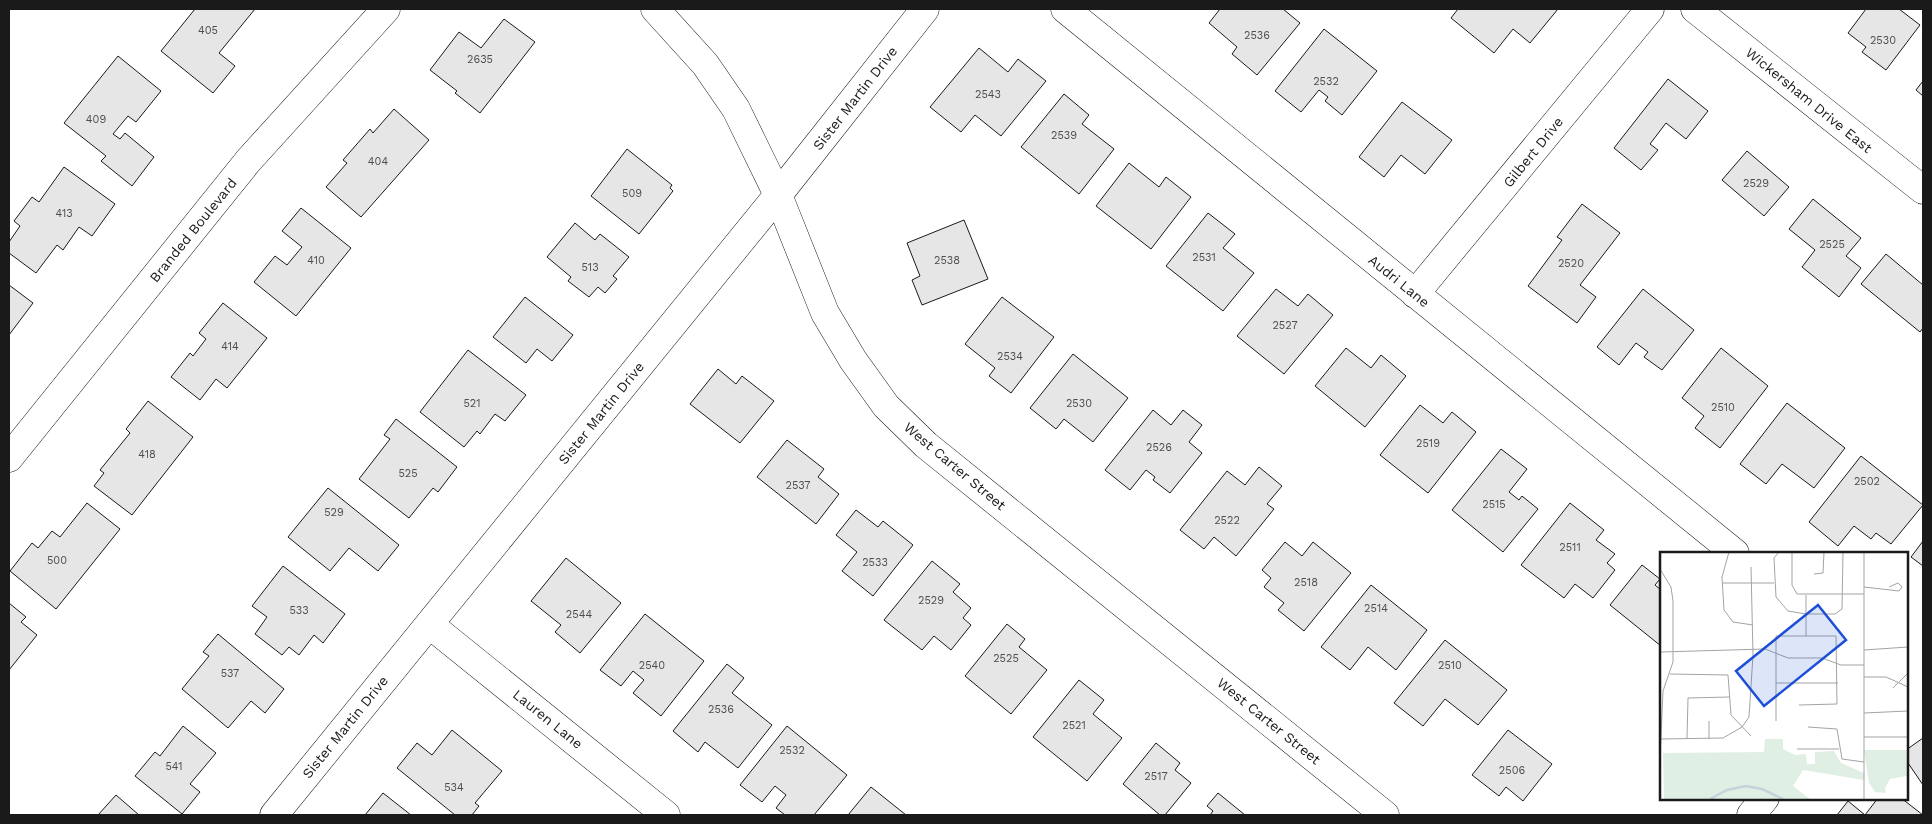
<svg xmlns="http://www.w3.org/2000/svg" width="1932" height="824" font-family="'Work Sans',sans-serif">
<style>
.building{fill:#e6e6e6;stroke:#1a1a1a}
.lines{fill:none;stroke-linecap:round;stroke-linejoin:round}
.minor-casing{stroke:#1a1a1a;stroke-width:29}
.minor{stroke:#fff;stroke-width:28}
.labels{text-anchor:middle;stroke-width:4;stroke-linejoin:round;paint-order:stroke}
.number-label{font-size:11px;fill:#4d4d4d}
.street-label{font-size:14px;fill:#1a1a1a;stroke:#fff}
.inset-river{fill:none;stroke:#c6d2dc;stroke-width:2.5}
.inset-road{fill:none;stroke:#a3a3a3;stroke-width:1}
.view{fill:#1d4ed8;fill-opacity:0.15;stroke:#1d4ed8;stroke-width:2.5}
.inset-edge{fill:none;stroke:#1a1a1a;stroke-width:2.5}
</style>
<rect width="100%" height="100%" fill="#fff"/>
<!-- building -->
<path class="building" d="M 195,9 L 255,9 L 219,53 L 235,66 L 213,93 L 161,51 Z
M 1220,9 L 1283,9 L 1300,23 L 1257,75 L 1232,54 L 1237,47 L 1209,23 Z
M 1458,9 L 1558,9 L 1530,43 L 1513,29 L 1494,53 L 1451,18 Z
M 1866,9 L 1899,9 L 1920,25 L 1886,70 L 1862,52 L 1866,47 L 1848,33 Z
M 504,19 L 535,42 L 480,113 L 455,93 L 457,91 L 430,70 L 459,32 L 481,48 Z
M 1324,29 L 1377,71 L 1342,115 L 1325,101 L 1328,97 L 1319,90 L 1301,112 L 1275,91 Z
M 979,48 L 1008,72 L 1018,59 L 1046,81 L 1001,136 L 975,115 L 961,132 L 930,107 Z
M 118,56 L 161,91 L 136,122 L 128,116 L 113,134 L 120,139 L 125,133 L 154,157 L 132,186 L 101,161 L 106,156 L 64,123 Z
M 1668,79 L 1708,111 L 1686,139 L 1666,123 L 1650,144 L 1658,150 L 1641,170 L 1614,148 Z
M 1923,81 L 1923,96 L 1916,90 Z
M 1064,94 L 1089,115 L 1082,124 L 1114,149 L 1079,194 L 1021,147 Z
M 1402,102 L 1452,140 L 1425,174 L 1401,155 L 1384,177 L 1359,157 Z
M 394,109 L 429,140 L 361,217 L 326,187 L 347,163 L 343,160 L 370,129 L 373,133 Z
M 627,149 L 672,185 L 670,188 L 673,191 L 639,234 L 591,196 Z
M 1747,151 L 1789,187 L 1764,216 L 1722,180 Z
M 1129,163 L 1159,187 L 1166,177 L 1191,197 L 1151,249 L 1096,206 Z
M 64,167 L 115,204 L 92,236 L 79,227 L 63,250 L 57,245 L 36,273 L 9,253 L 9,242 L 20,226 L 14,221 L 32,197 L 39,202 Z
M 1813,199 L 1861,238 L 1846,256 L 1861,268 L 1839,297 L 1802,267 L 1815,250 L 1789,229 Z
M 1582,204 L 1620,233 L 1580,285 L 1596,297 L 1577,323 L 1528,286 L 1562,240 L 1557,237 Z
M 301,208 L 351,248 L 296,316 L 254,282 L 275,256 L 287,265 L 302,247 L 282,231 Z
M 1208,213 L 1235,234 L 1223,248 L 1254,273 L 1223,311 L 1166,266 Z
M 964,220 L 988,279 L 922,305 L 912,280 L 920,276 L 907,243 Z
M 575,223 L 595,240 L 600,234 L 629,257 L 613,276 L 617,279 L 605,293 L 598,287 L 589,297 L 568,281 L 571,277 L 547,257 Z
M 1886,254 L 1923,285 L 1923,328 L 1920,332 L 1861,284 Z
M 9,285 L 33,303 L 9,335 Z
M 1276,289 L 1298,306 L 1308,294 L 1333,315 L 1284,374 L 1237,336 Z
M 1643,289 L 1694,330 L 1662,370 L 1644,357 L 1648,352 L 1636,343 L 1619,365 L 1597,347 Z
M 525,297 L 573,335 L 552,361 L 537,349 L 526,363 L 493,337 Z
M 1002,297 L 1054,337 L 1011,393 L 989,376 L 995,368 L 965,344 Z
M 223,303 L 267,338 L 227,388 L 216,379 L 200,400 L 171,377 L 190,353 L 193,356 L 206,339 L 199,333 Z
M 1346,348 L 1371,368 L 1381,355 L 1406,376 L 1365,427 L 1315,386 Z
M 1721,348 L 1768,386 L 1720,448 L 1695,428 L 1704,416 L 1682,398 Z
M 468,350 L 526,395 L 505,421 L 495,414 L 480,434 L 477,431 L 464,447 L 420,412 Z
M 1073,354 L 1128,398 L 1093,442 L 1064,419 L 1056,429 L 1030,408 Z
M 718,369 L 736,384 L 742,376 L 774,401 L 740,443 L 690,404 Z
M 148,401 L 193,437 L 132,515 L 94,486 L 104,473 L 100,470 L 130,433 L 126,429 Z
M 1787,403 L 1845,448 L 1814,488 L 1782,464 L 1766,484 L 1740,464 Z
M 1420,405 L 1443,423 L 1452,412 L 1476,432 L 1428,493 L 1380,455 Z
M 1153,410 L 1171,425 L 1183,410 L 1202,425 L 1189,442 L 1202,453 L 1170,493 L 1153,480 L 1155,477 L 1146,470 L 1130,490 L 1105,470 Z
M 396,419 L 457,467 L 438,492 L 433,488 L 409,518 L 359,479 L 390,439 L 384,435 Z
M 787,440 L 824,469 L 818,477 L 839,494 L 816,524 L 757,477 Z
M 1501,449 L 1527,469 L 1509,492 L 1519,500 L 1522,496 L 1538,509 L 1503,552 L 1452,510 Z
M 1861,456 L 1923,505 L 1891,544 L 1876,533 L 1871,539 L 1854,526 L 1838,546 L 1809,522 Z
M 1259,467 L 1282,486 L 1267,504 L 1274,509 L 1236,556 L 1214,537 L 1204,549 L 1180,530 L 1227,471 L 1245,485 Z
M 328,488 L 399,545 L 378,571 L 349,548 L 330,571 L 288,537 Z
M 87,503 L 120,529 L 56,609 L 10,571 L 32,543 L 38,548 L 52,531 L 60,537 Z
M 1570,503 L 1604,530 L 1596,540 L 1615,554 L 1607,563 L 1615,570 L 1593,598 L 1575,584 L 1564,598 L 1521,565 Z
M 856,510 L 878,527 L 883,521 L 913,545 L 873,596 L 842,571 L 857,552 L 836,535 Z
M 1923,541 L 1923,566 L 1911,557 Z
M 1285,542 L 1302,556 L 1313,542 L 1351,573 L 1304,631 L 1278,610 L 1284,603 L 1264,587 L 1271,578 L 1262,570 Z
M 566,558 L 621,603 L 580,653 L 555,632 L 561,625 L 531,601 Z
M 932,561 L 960,584 L 953,592 L 971,608 L 963,618 L 971,625 L 951,650 L 934,636 L 922,650 L 884,620 Z
M 1642,565 L 1660,579 L 1655,585 L 1661,590 L 1661,646 L 1610,605 Z
M 283,566 L 345,614 L 323,643 L 314,635 L 299,655 L 289,647 L 282,655 L 255,634 L 267,617 L 252,606 Z
M 1371,585 L 1427,630 L 1396,670 L 1368,647 L 1350,670 L 1321,647 Z
M 9,603 L 26,617 L 21,622 L 37,635 L 9,670 Z
M 645,614 L 704,661 L 661,716 L 633,693 L 644,680 L 633,671 L 621,686 L 600,670 Z
M 1007,624 L 1025,639 L 1019,647 L 1047,670 L 1011,714 L 965,676 Z
M 218,634 L 284,689 L 265,713 L 251,701 L 228,728 L 182,689 L 209,656 L 203,652 Z
M 1445,640 L 1507,690 L 1478,725 L 1445,699 L 1423,726 L 1394,703 Z
M 727,664 L 744,678 L 732,693 L 772,725 L 738,768 L 705,742 L 698,752 L 673,731 Z
M 1079,680 L 1104,700 L 1093,714 L 1122,738 L 1087,781 L 1033,737 Z
M 183,726 L 216,753 L 190,784 L 200,792 L 182,814 L 135,776 L 155,752 L 160,756 Z
M 787,726 L 847,775 L 814,815 L 785,815 L 776,808 L 786,795 L 775,786 L 762,802 L 740,785 Z
M 452,730 L 502,771 L 475,803 L 479,806 L 472,815 L 455,815 L 397,768 L 417,743 L 432,755 Z
M 1508,730 L 1552,764 L 1523,801 L 1506,787 L 1499,796 L 1472,775 Z
M 1923,738 L 1923,785 L 1906,760 L 1906,750 Z
M 1156,743 L 1180,763 L 1175,770 L 1191,783 L 1165,815 L 1160,815 L 1123,784 Z
M 871,787 L 906,815 L 848,815 Z
M 383,793 L 411,815 L 365,815 Z
M 1218,793 L 1245,815 L 1210,815 L 1213,811 L 1207,806 Z
M 116,795 L 139,815 L 98,815 Z
M 1878,798 L 1901,798 L 1923,815 L 1837,815 L 1848,801 L 1865,815 Z"/>
<g class="lines">
<!-- minor casing -->
<g class="minor-casing">
<path id="minor" d="M 655,9 L 705,64 L 736,109 L 778,195 L 825,313 L 853,360 L 886,406 L 926,445 L 1385,815
M 1065,9 L 1735,553
M 1695,9 L 1923,190
M 1415,294 L 1650,9
M 9,458 L 248,161 L 386,9
M 429,624 L 666,815
M 274,815 L 778,195 L 925,9
M 1751,815 L 1765,798"/>
</g>
<!-- minor -->
<use href="#minor" class="minor"/>
</g>
<g class="labels">
<!-- number labels -->
<g class="number-label">
<text x="208" y="34">405</text>
<text x="1257" y="39">2536</text>
<text x="1883" y="44">2530</text>
<text x="480" y="63">2635</text>
<text x="1326" y="85">2532</text>
<text x="988" y="98">2543</text>
<text x="96" y="123">409</text>
<text x="1064" y="139">2539</text>
<text x="378" y="165">404</text>
<text x="1756" y="187">2529</text>
<text x="632" y="197">509</text>
<text x="64" y="217">413</text>
<text x="1832" y="248">2525</text>
<text x="1204" y="261">2531</text>
<text x="316" y="264">410</text>
<text x="947" y="264">2538</text>
<text x="1571" y="267">2520</text>
<text x="590" y="271">513</text>
<text x="1285" y="329">2527</text>
<text x="230" y="350">414</text>
<text x="1010" y="360">2534</text>
<text x="472" y="407">521</text>
<text x="1079" y="407">2530</text>
<text x="1723" y="411">2510</text>
<text x="1428" y="447">2519</text>
<text x="1159" y="451">2526</text>
<text x="147" y="458">418</text>
<text x="408" y="477">525</text>
<text x="1867" y="485">2502</text>
<text x="798" y="489">2537</text>
<text x="1494" y="508">2515</text>
<text x="334" y="516">529</text>
<text x="1227" y="524">2522</text>
<text x="1570" y="551">2511</text>
<text x="57" y="564">500</text>
<text x="875" y="566">2533</text>
<text x="1306" y="586">2518</text>
<text x="931" y="604">2529</text>
<text x="1376" y="612">2514</text>
<text x="299" y="614">533</text>
<text x="579" y="618">2544</text>
<text x="1006" y="662">2525</text>
<text x="652" y="669">2540</text>
<text x="1450" y="669">2510</text>
<text x="230" y="677">537</text>
<text x="721" y="713">2536</text>
<text x="1074" y="729">2521</text>
<text x="792" y="754">2532</text>
<text x="174" y="770">541</text>
<text x="1512" y="774">2506</text>
<text x="1156" y="780">2517</text>
<text x="454" y="791">534</text>
</g>
<!-- street labels -->
<g class="street-label">
<text transform="translate(855 98) rotate(-52)" y="5">Sister Martin Drive</text>
<text transform="translate(1809 100) rotate(39)" y="5">Wickersham Drive East</text>
<text transform="translate(1533 152) rotate(-51)" y="5">Gilbert Drive</text>
<text transform="translate(193 230) rotate(-51)" y="5">Branded Boulevard</text>
<text transform="translate(1399 281) rotate(39)" y="5">Audri Lane</text>
<text transform="translate(601 413) rotate(-51)" y="5">Sister Martin Drive</text>
<text transform="translate(955 466) rotate(40)" y="5">West Carter Street</text>
<text transform="translate(548 719) rotate(39)" y="5">Lauren Lane</text>
<text transform="translate(1269 721) rotate(39)" y="5">West Carter Street</text>
<text transform="translate(345 727) rotate(-51)" y="5">Sister Martin Drive</text>
</g>
</g>
<!-- overview -->
<g transform="translate(1660 552)">
<rect width="248" height="248" fill="#fff"/>
<path d="M 105,187 L 123,187 L 123,197 L 135,203 L 146,202 L 147,212 L 155,212 L 155,200 L 174,199 L 181,211 L 204,221 L 204,228 L 143,218 L 133,234 L 150,247 L 4,247 L 3,201 L 104,200 ZM 204,198 L 247,198 L 247,224 L 230,227 L 225,236 L 226,241 L 215,240 L 209,231 Z" fill="#e0efe3"/>
<path class="inset-river" d="M 50,247 L 67,238 L 86,234 L 102,237 L 123,247"/>
<path class="inset-road" d="M 69,0 L 62,25 L 64,58 L 73,70 L 93,73M 119,0 L 114,6 L 116,45 L 128,59 L 146,62 L 175,62 L 182,57 L 183,0M 132,0 L 132,33 L 137,42 L 204,42M 0,17 L 11,35 L 13,49 L 13,110 L 3,139 L 0,207M 154,22 L 163,21 L 164,0M 63,31 L 114,31M 204,35 L 239,39 L 242,35 L 238,31 L 229,35M 146,84 L 146,43M 204,98 L 248,95M 0,100 L 105,97 L 128,106 L 162,106 L 181,113 L 204,113M 10,122 L 68,123 L 71,163 L 91,184M 204,125 L 226,125 L 248,135M 116,131 L 178,131M 233,136 L 248,121M 204,161 L 248,159M 49,169 L 49,187M 116,169 L 116,84 L 176,84 L 177,152 L 139,153M 148,175 L 177,177 L 182,207 L 204,210M 204,185 L 248,185M 0,187 L 63,186 L 82,175 L 89,165 L 93,103 L 91,15M 27,187 L 28,146 L 70,145M 137,197 L 179,197M 204,247 L 204,0"/>
<path class="view" d="M 158,53 L 186,88 L 104,154 L 76,119 Z"/>
<rect width="248" height="248" class="inset-edge"/>
</g>
<!-- border -->
<rect width="1932" height="824" fill="none" stroke="#1a1a1a" stroke-width="20"/>
</svg>
